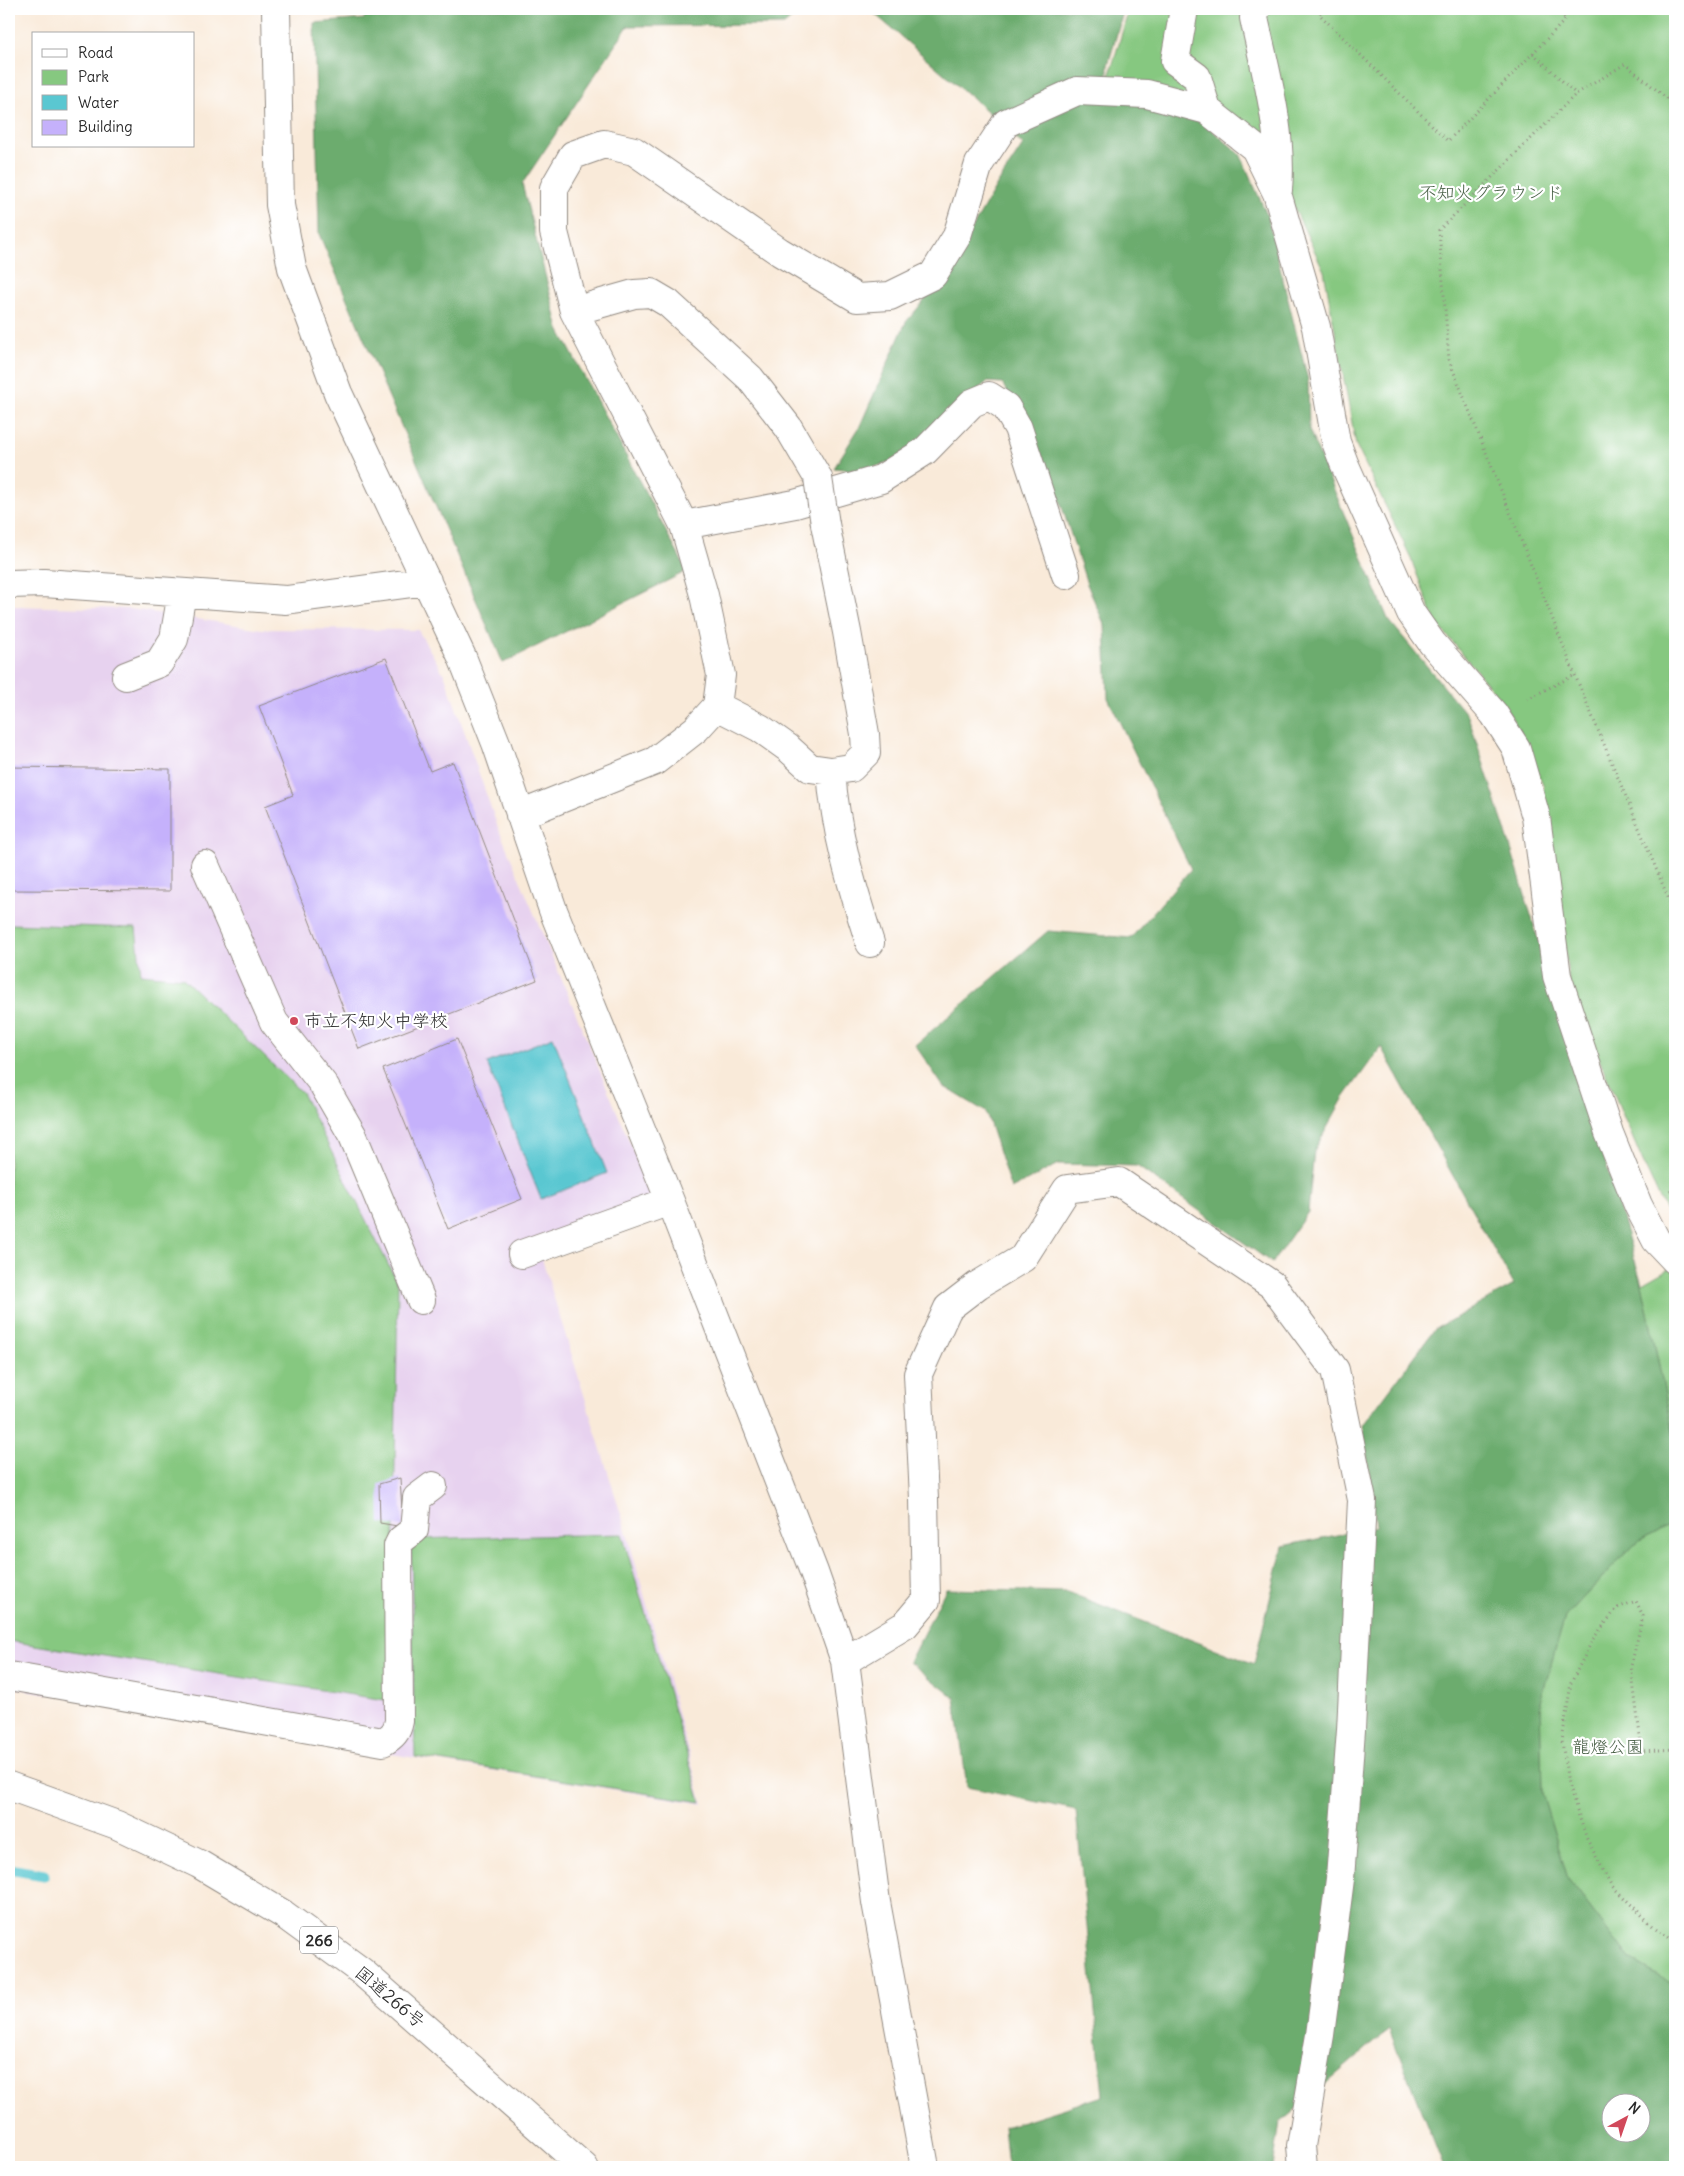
<svg xmlns="http://www.w3.org/2000/svg" width="1684" height="2176" font-family="Delius,'Klee One',sans-serif">
<style>
.built{fill:#e7d2ef}
.green{fill:#86c880;stroke:#587a56}
.forest{fill:#6cac6e;stroke:#4c6c4c;fill-rule:evenodd}
.water{fill:#5ac7d1;stroke:#42797e}
.lines{fill:none;stroke-linecap:round;stroke-linejoin:round}
.stream{stroke:#5ac7d1;stroke-width:11}
.building{fill:#c5b1fb}
.minor-casing{stroke:#928a82;stroke-width:30}
.highway-casing{stroke:#928a82;stroke-width:30}
.path{stroke:#928a82;stroke-width:3;stroke-dasharray:1 4;stroke-linecap:butt}
.minor{stroke:#fff;stroke-width:28}
.highway{stroke:#fff;stroke-width:28}
.minor-bridge-casing{stroke:#928a82;stroke-width:30;stroke-linecap:butt}
.minor-bridge{stroke:#fff;stroke-width:28}
.poi-dot{fill:#d1495b;stroke:#fff;stroke-width:2}
.labels{text-anchor:middle;stroke-width:4.5;stroke-linejoin:round;paint-order:stroke}
.shield{fill:#fff;stroke:#6b6b6b;stroke-width:1}
.shield-label{font-size:16px;font-weight:bold;fill:#2b2b2b}
.park-label{font-size:18px;fill:#4b6249;stroke:#fff}
.poi-label{font-size:18px;fill:#2b2b2b;stroke:#fff;text-anchor:start}
.street-label{font-size:18px;fill:#2b2b2b;stroke:#fff}
</style>
<rect width="100%" height="100%" fill="#fff"/>
<filter id="ink" filterUnits="userSpaceOnUse"><feTurbulence type="fractalNoise" baseFrequency=".02" numOctaves="2"/><feDisplacementMap in="SourceGraphic" scale="10" xChannelSelector="R" yChannelSelector="G"/><feConvolveMatrix kernelMatrix="1 2 1 2 8 2 1 2 1" color-interpolation-filters="sRGB"/></filter>
<filter id="wash" filterUnits="userSpaceOnUse"><feTurbulence type="fractalNoise" baseFrequency=".0096" numOctaves="4" result="noise"/><feDisplacementMap in="SourceGraphic" scale="20" xChannelSelector="R" yChannelSelector="G"/><feGaussianBlur stdDeviation="1.12" result="paint"/><feColorMatrix in="noise" values="0 0 0 0 0 0 0 0 0 0 0 0 0 0 0 0 0 1.4 0 .05"/><feComposite in="paint" operator="in"/></filter>
<g filter="url(#wash)">
<rect width="100%" height="100%" fill="#f9ead9"/>
<!-- built -->
<path class="built" d="M 9,606 L 131,609 L 262,629 L 418,630 L 445,676 L 497,825 L 661,1217 L 542,1259 L 628,1537 L 703,1804 L 415,1758 L 9,1687 Z"/>
<!-- green -->
<path class="green" d="M 1129,9 L 1675,9 L 1675,1231 L 1642,1160 L 1570,990 L 1543,784 L 1517,726 L 1500,699 L 1435,621 L 1409,554 L 1356,445 L 1324,271 L 1291,201 L 1212,104 L 1109,77 Z
M 9,924 L 136,928 L 141,974 L 183,978 L 302,1093 L 398,1284 L 391,1701 L 9,1641 Z
M 1675,1265 L 1675,1442 L 1642,1284 Z
M 1675,1521 L 1675,1985 L 1630,1960 L 1568,1879 L 1542,1793 L 1540,1701 L 1565,1617 L 1633,1545 Z
M 622,1534 L 701,1802 L 415,1757 L 411,1539 Z"/>
<!-- forest -->
<path class="forest" d="M 367,9 L 804,9 L 784,25 L 628,26 L 522,184 L 559,329 L 687,571 L 503,663 L 319,234 L 314,23 L 364,19 Z
M 869,9 L 1124,9 L 1108,65 L 1107,98 L 1199,119 L 1240,154 L 1267,215 L 1308,380 L 1309,430 L 1388,619 L 1468,716 L 1509,842 L 1642,1284 L 1675,1442 L 1675,1521 L 1633,1545 L 1565,1617 L 1540,1701 L 1542,1793 L 1568,1879 L 1630,1960 L 1675,1985 L 1675,2167 L 1443,2167 L 1389,2029 L 1280,2123 L 1273,2167 L 1008,2167 L 1004,2127 L 1103,2096 L 1076,1810 L 967,1787 L 955,1698 L 909,1662 L 946,1589 L 1067,1592 L 1254,1664 L 1283,1546 L 1376,1527 L 1363,1425 L 1435,1329 L 1514,1285 L 1381,1047 L 1343,1099 L 1314,1151 L 1308,1212 L 1272,1263 L 1137,1166 L 1059,1164 L 1011,1189 L 986,1112 L 943,1086 L 915,1045 L 1048,931 L 1131,938 L 1191,869 L 1108,698 L 1105,626 L 1087,584 L 1051,473 L 1002,383 L 987,382 L 946,416 L 902,458 L 862,471 L 834,468 L 859,428 L 906,322 L 945,276 L 998,183 L 1023,145 L 986,110 ZM 1612,2104 L 1642,2104 L 1642,2134 L 1612,2134 Z"/>
<!-- water -->
<path class="water" d="M 553,1037 L 607,1173 L 541,1199 L 487,1063 Z"/>
<g class="lines">
<!-- stream -->
<path class="stream" d="M 9,1869 L 44,1875"/>
</g>
<g id="blocks">
<!-- building -->
<path class="building" d="M 386,658 L 430,771 L 453,762 L 537,980 L 359,1049 L 265,806 L 293,795 L 259,706 Z
M 9,767 L 170,769 L 170,891 L 9,890 Z
M 457,1039 L 522,1199 L 448,1229 L 383,1069 Z
M 400,1478 L 403,1527 L 380,1523 L 379,1484 Z"/>
</g>
</g>
<g filter="url(#ink)">
<use href="#blocks" fill-opacity="0" stroke="#928a82" stroke-width="1"/>
<g class="lines">
<!-- minor casing -->
<g class="minor-casing">
<path id="minor" d="M 276,9 L 280,205 L 292,268 L 338,393 L 462,657 L 496,743 L 553,910 L 670,1201 L 814,1572 L 845,1661 L 876,1902 L 925,2167
M 1184,9 L 1175,61 L 1197,77 L 1207,110
M 1256,9 L 1254,18 C 1266,74 1283,132 1278,190
M 574,311 L 634,294 L 651,293 L 668,303 L 750,378 L 788,427 L 818,478
M 684,525 L 795,504 L 881,479 L 925,451 L 972,403 L 989,396 L 1006,407 L 1018,428 L 1066,575
M 9,584 L 44,583 L 286,600 L 427,581
M 126,676 L 159,663 L 174,639 L 182,593
M 717,706 L 760,728 L 788,748 L 810,768 L 831,771 L 851,768 L 866,753 L 865,734 L 847,632 L 825,524
M 831,771 C 835,831 852,887 870,943
M 520,815 L 655,761 L 696,729 L 717,706 L 721,675 L 704,595 L 684,525 L 574,311 L 554,232 L 554,188 L 573,155 L 604,144 L 634,151 L 780,252 L 857,298 L 890,296 L 933,275 L 957,236 L 979,164 L 1006,123 L 1077,91 L 1147,94 L 1207,110 L 1255,148 L 1277,193 L 1316,327 L 1336,442 L 1344,463 L 1411,613 L 1432,643 L 1494,714 L 1516,748 L 1536,817 L 1557,976 L 1609,1133 L 1638,1205 L 1656,1240 L 1675,1260
M 205,865 L 274,1022 L 323,1084 L 353,1136 L 421,1300
M 522,1254 L 670,1201
M 845,1661 L 905,1625 L 926,1600 L 924,1499 L 918,1374 L 948,1308 L 978,1285 L 1023,1258 L 1067,1189 L 1119,1182 L 1272,1285 L 1335,1370 L 1362,1500 L 1351,1730 L 1340,1879 L 1320,2035 L 1301,2146 L 1303,2167
M 9,1676 L 383,1742 C 393,1736 397,1732 399,1721 L 398,1546 L 401,1540 L 414,1530 L 417,1498 L 433,1486"/>
</g>
<!-- highway casing -->
<g class="highway-casing">
<path id="highway" d="M 9,1786 L 117,1825 L 199,1864 L 283,1914 L 361,1971 L 584,2167"/>
</g>
<!-- path -->
<path class="path" d="M 1324,9 L 1319,14 L 1448,141 L 1566,19 L 1555,9
M 1533,53 L 1576,94
M 1675,105 L 1625,64 L 1576,94 L 1439,230 L 1449,360 L 1575,675 L 1675,914
M 1527,699 L 1575,675
M 1670,1191 L 1675,1187
M 1675,1749 L 1642,1751 L 1631,1666 L 1643,1616 L 1636,1601 L 1617,1608 L 1593,1639 L 1571,1683 L 1562,1741 L 1568,1784 L 1587,1839 L 1611,1885 L 1653,1926 L 1675,1942"/>
<!-- minor -->
<use href="#minor" class="minor"/>
<!-- highway -->
<use href="#highway" class="highway"/>
<!-- minor-bridge casing -->
<g class="minor-bridge-casing">
<path id="minor-bridge" d="M 818,478 L 825,524"/>
</g>
<!-- minor-bridge -->
<use href="#minor-bridge" class="minor-bridge"/>
</g>
</g>
<!-- markers -->
<circle class="poi-dot" cx="294" cy="1021" r="5"/>
<g class="labels">
<!-- shield labels -->
<rect class="shield" x="300" y="1926.5" width="38" height="27" rx="4"/>
<g class="shield-label">
<text x="319" y="1946">266</text>
</g>
<!-- park labels -->
<g class="park-label">
<text x="1491" y="199">不知火グラウンド</text>
<text x="1608" y="1753">龍燈公園</text>
</g>
<!-- poi labels -->
<g class="poi-label">
<text x="304" y="1027">市立不知火中学校</text>
</g>
<!-- street labels -->
<g class="street-label">
<text transform="translate(390 1997) rotate(40)" y="6">国道266号</text>
</g>
</g>
<!-- margin -->
<rect width="1684" height="2176" fill="none" stroke="#fff" stroke-width="30"/>
<!-- legend -->
<rect x="32" y="32" width="162" height="115" fill="#ffffff" stroke="#aaaaaa"/>
<rect x="42" y="49" width="25" height="8" fill="#ffffff" stroke="#aaaaaa"/>
<text x="78" y="58" font-size="15" fill="#2b2b2b">Road</text>
<rect x="42" y="70" width="25" height="15" fill="#86c880" stroke="#aaaaaa"/>
<text x="78" y="82" font-size="15" fill="#2b2b2b">Park</text>
<rect x="42" y="95" width="25" height="15" fill="#5ac7d1" stroke="#aaaaaa"/>
<text x="78" y="108" font-size="15" fill="#2b2b2b">Water</text>
<rect x="42" y="120" width="25" height="15" fill="#c5b1fb" stroke="#aaaaaa"/>
<text x="78" y="132" font-size="15" fill="#2b2b2b">Building</text>
<!-- north arrow -->
<g transform="translate(1626 2118) rotate(40)"><circle r="24" fill="#ffffff" stroke="#aaaaaa"/>
<path d="M0-4L9 19L0 12L-9 19Z" fill="#d1495b"/>
<text y="-8" font-size="14" font-weight="bold" text-anchor="middle" fill="#2b2b2b">N</text>
</g>
</svg>
